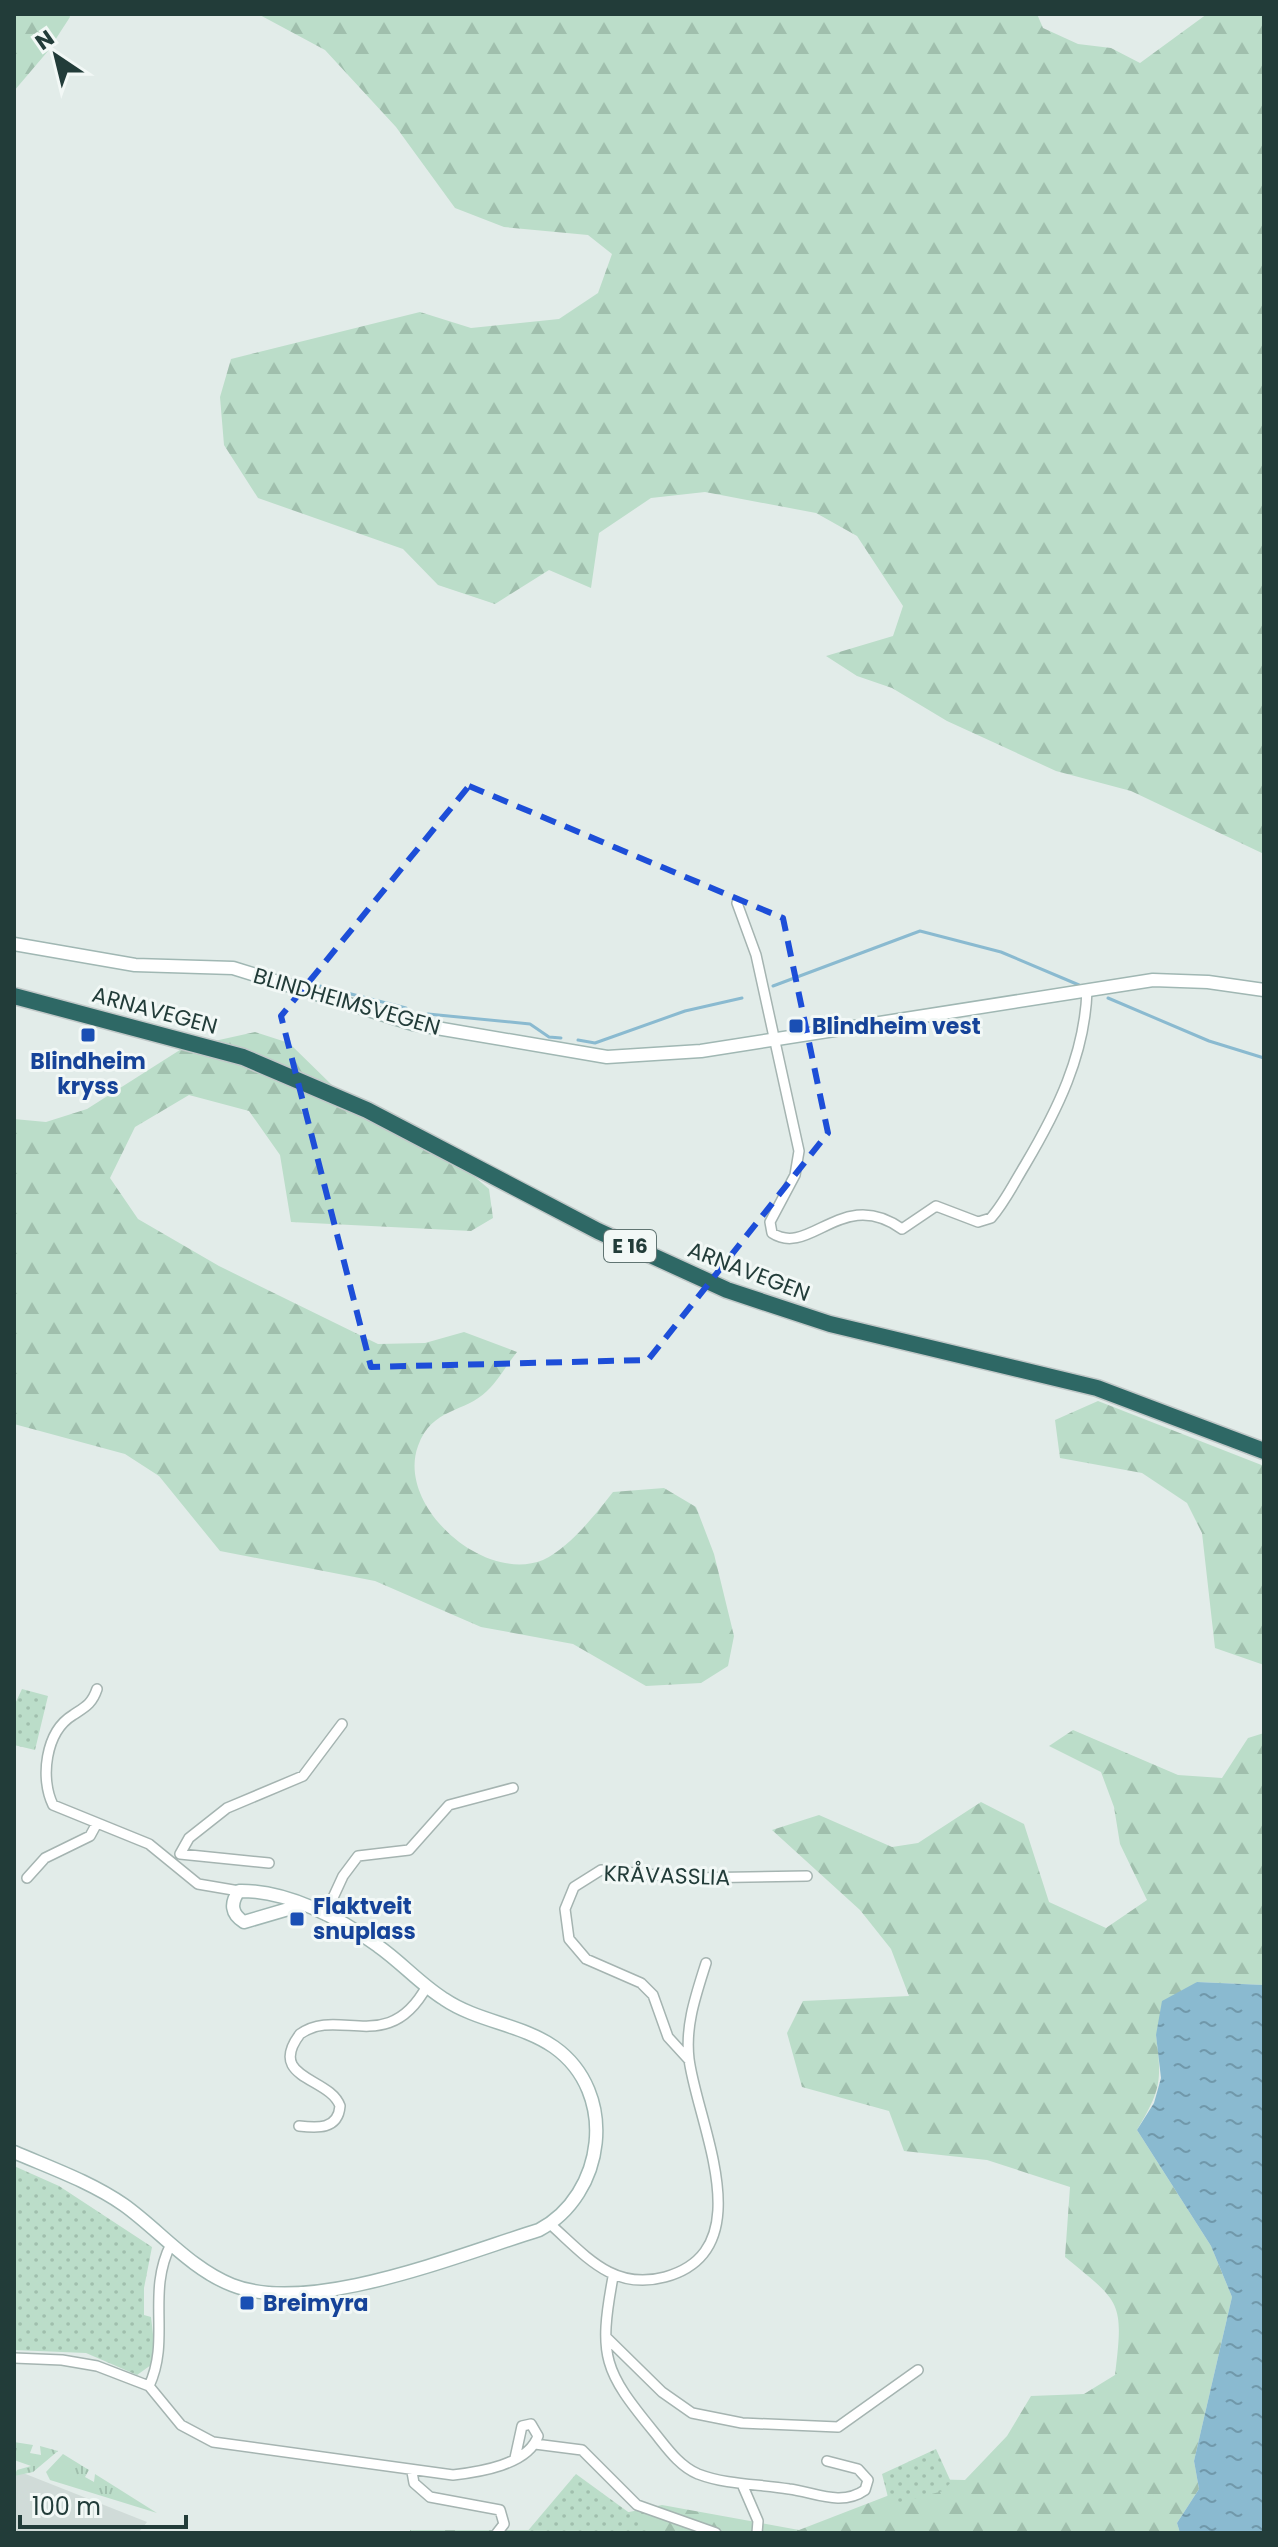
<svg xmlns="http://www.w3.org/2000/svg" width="1278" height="2547" font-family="Poppins,sans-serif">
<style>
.built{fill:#d0dbd8}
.grass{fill:url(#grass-tufts)}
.forest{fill:url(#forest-firs)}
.park{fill:url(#park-dots)}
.water{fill:url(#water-ripples)}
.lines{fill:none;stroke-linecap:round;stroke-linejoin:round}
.stream{stroke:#8abad0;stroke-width:3}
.street-casing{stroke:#a5b4b1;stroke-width:12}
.secondary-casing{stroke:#a0b7b3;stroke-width:15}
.highway-casing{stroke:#c1c8c8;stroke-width:19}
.street{stroke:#fff;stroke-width:9}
.secondary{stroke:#fff;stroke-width:12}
.highway{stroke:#2e6865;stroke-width:16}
.marked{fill:none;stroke:#1d4ed8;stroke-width:6;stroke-dasharray:16 10;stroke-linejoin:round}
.transit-dot{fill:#1a4fb4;stroke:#f2f8f6;stroke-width:3}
.labels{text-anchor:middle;stroke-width:6;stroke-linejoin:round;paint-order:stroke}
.shield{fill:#f2f8f6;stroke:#607472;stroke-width:2}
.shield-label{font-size:20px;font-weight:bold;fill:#223c39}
.street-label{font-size:22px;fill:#223c39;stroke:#f2f8f6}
.transit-label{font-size:22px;font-weight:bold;fill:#164399;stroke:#f2f8f6;text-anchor:start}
</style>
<defs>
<pattern id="grass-tufts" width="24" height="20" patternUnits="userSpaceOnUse" patternTransform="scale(2)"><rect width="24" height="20" fill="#bbddc9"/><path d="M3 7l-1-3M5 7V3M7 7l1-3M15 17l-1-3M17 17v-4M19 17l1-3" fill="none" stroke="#a0bfad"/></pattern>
<pattern id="forest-firs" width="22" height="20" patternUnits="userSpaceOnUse" patternTransform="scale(2)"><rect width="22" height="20" fill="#bbddc9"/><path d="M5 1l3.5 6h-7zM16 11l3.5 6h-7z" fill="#a0bfad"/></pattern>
<pattern id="park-dots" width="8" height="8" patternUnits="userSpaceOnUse" patternTransform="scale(2)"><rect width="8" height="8" fill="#bbddc9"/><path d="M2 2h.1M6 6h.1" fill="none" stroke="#a0bfad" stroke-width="1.8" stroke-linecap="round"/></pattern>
<pattern id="water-ripples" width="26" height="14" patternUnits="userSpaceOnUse" patternTransform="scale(2)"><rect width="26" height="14" fill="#8abad0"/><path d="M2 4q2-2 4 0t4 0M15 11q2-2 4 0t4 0" fill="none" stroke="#7098aa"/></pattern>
</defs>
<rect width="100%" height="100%" fill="#e2ece9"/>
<!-- built -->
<path class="built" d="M 18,2471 L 147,2522 L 138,2533 L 14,2533 L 14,2475 Z"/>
<!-- grass -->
<path class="grass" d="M 14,2442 L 33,2445 L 30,2453 L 41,2455 L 40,2446 L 58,2451 L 33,2472 L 14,2476 L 17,2470 L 31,2466 L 14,2460 Z
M 63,2454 L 89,2470 L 85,2477 L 94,2482 L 95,2474 L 157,2513 L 50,2480 L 46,2472 Z"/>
<!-- forest -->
<path class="forest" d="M 14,14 L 69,14 L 70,17 L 48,51 L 14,91 Z
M 258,14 L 1037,14 L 1043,28 L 1078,44 L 1111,48 L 1140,63 L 1207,14 L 1264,14 L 1264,854 L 1131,791 L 1056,771 L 947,721 L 892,688 L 857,676 L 826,656 L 893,636 L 903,606 L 857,536 L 816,513 L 705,492 L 651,498 L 599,533 L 591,588 L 549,570 L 495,604 L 438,585 L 403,549 L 258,498 L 224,445 L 220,397 L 231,359 L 420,312 L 471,328 L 559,319 L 598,293 L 612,254 L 588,235 L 504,227 L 455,208 L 396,127 L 325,50 Z
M 255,1032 L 289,1043 L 335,1088 L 463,1167 L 489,1189 L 493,1218 L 471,1231 L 291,1222 L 280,1155 L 249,1111 L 189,1095 L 135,1127 L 110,1178 L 138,1219 L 219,1266 L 378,1344 L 425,1343 L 464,1332 L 517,1352 C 507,1364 499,1380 487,1391 C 465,1413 432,1407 418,1446 C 396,1506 484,1584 543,1560 C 568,1549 596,1514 613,1492 L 664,1488 L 696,1507 L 714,1554 L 734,1636 L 728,1666 L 701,1683 L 646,1686 L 573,1644 L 481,1627 L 375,1581 L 220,1551 L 159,1476 L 125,1454 L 14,1424 L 14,1119 L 46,1122 L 87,1109 L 183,1048 Z
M 1098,1401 L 1264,1466 L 1264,1665 L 1215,1648 L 1202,1533 L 1187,1503 L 1142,1473 L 1060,1458 L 1055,1420 Z
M 1073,1730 L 1178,1775 L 1222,1778 L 1248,1738 L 1264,1733 L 1264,1985 L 1197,1982 L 1156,2035 C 1162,2081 1161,2090 1137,2130 L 1211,2246 L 1232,2297 L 1194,2461 L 1199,2489 L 1177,2523 L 1180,2533 L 410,2533 L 410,2530 L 545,2530 L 662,2505 L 799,2530 L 887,2496 L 915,2475 L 920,2479 L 965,2480 L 1007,2436 L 1031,2396 L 1084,2394 L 1115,2375 C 1124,2301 1121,2303 1065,2257 L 1070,2187 L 987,2160 L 904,2151 L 889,2111 L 802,2087 L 787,2033 L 803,2001 L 909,1996 L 891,1949 L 860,1910 L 772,1830 L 819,1815 L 892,1847 L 918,1843 L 981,1802 L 1024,1824 L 1049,1902 L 1106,1928 L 1147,1900 L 1120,1844 L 1114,1807 L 1101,1772 L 1049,1746 Z"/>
<!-- park -->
<path class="park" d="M 22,1689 L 48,1696 L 35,1750 L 14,1745 L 14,1706 Z
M 14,2166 L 59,2186 L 152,2247 L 144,2288 L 144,2315 L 151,2317 L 154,2343 L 151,2365 L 137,2375 L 86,2353 L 14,2350 Z
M 936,2449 L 951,2482 L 943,2491 L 890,2505 L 882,2474 Z
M 576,2474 L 657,2533 L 526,2533 Z"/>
<!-- water -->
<path class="water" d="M 1197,1982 L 1264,1985 L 1264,2533 L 1180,2533 L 1177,2523 L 1199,2489 L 1194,2461 L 1232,2297 L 1211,2246 L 1137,2130 L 1154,2103 L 1161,2078 L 1156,2035 L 1162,2001 Z"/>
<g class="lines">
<!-- stream -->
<path class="stream" d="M 300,981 L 406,1008
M 773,986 L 920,931 L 1001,952 L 1079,985
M 1108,998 L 1209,1041 L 1264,1058
M 428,1014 L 530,1024 L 549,1037 L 561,1038
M 578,1040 L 595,1043 L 685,1011 L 742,998"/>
<!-- street casing -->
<g class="street-casing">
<path id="street" d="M 737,903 L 756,955 L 799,1151 L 795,1175 L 770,1222 L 772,1233 C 810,1258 842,1186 902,1229 L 936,1206 L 978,1222 L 991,1218 C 1005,1202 1014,1183 1025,1165 C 1057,1111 1085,1055 1087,990
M 97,1689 C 92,1704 85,1707 73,1715 C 45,1732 40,1779 53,1805 L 149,1844 L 198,1884 L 239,1891
M 269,1863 L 180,1854 L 189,1838 L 227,1808 L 303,1776 L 342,1724
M 27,1878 L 45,1858 L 90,1836 L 96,1825
M 325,1915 L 343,1876 L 358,1856 L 409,1850 L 449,1805 L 513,1788
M 689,2060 L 668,2037 L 653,1995 L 641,1983 L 586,1959 L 569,1939 L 565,1909 L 574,1887 L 601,1870 L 690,1878 L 807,1876
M 299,2126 C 317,2128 338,2130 340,2106 C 330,2077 266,2079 300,2034 C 339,2006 388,2057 427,1986
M 550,2224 C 586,2256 613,2291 665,2277 C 763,2250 697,2123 689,2059 C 685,2025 696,1995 706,1963
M 613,2277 C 598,2357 604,2371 654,2432 C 667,2448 679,2466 698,2474 C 727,2485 759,2484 789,2489 C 814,2492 841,2507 865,2490 L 868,2480 L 858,2469 L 827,2461
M 606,2337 L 662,2392 L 692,2413 L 742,2423 L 838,2427 L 918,2370
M 14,2358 L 62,2360 L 97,2366 L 149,2386 C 171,2339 146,2293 171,2244
M 149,2386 L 181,2425 L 213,2442 L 453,2475 C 479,2472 528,2465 538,2436 L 531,2424 L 522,2426 L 515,2458
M 535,2444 L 582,2450 L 637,2505 L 716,2533
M 412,2472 L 414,2483 L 430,2497 L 500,2510 L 504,2524 L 497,2533
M 742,2484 L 758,2521 L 757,2533"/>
</g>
<!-- secondary casing -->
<g class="secondary-casing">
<path id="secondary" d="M 14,944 L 135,965 L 233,968 L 413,1024 L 607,1057 L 701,1051 L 1153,980 L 1208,982 L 1264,990
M 14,2152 C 51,2168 91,2182 124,2205 C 159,2230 191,2269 232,2285 C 310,2316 458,2255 539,2230 C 605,2195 619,2093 554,2047 C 521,2024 478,2022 444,1999 C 420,1984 401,1962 378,1946 C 340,1918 287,1890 239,1891 C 230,1903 231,1914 244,1922 L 302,1905"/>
</g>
<!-- highway casing -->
<g class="highway-casing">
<path id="highway" d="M 14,996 L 243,1057 L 367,1110 L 598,1231 L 727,1290 L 830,1324 L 1097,1388 L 1264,1451"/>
</g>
<!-- street -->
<use href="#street" class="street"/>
<!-- secondary -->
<use href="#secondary" class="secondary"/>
<!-- highway -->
<use href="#highway" class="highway"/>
</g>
<!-- marked area -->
<path class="marked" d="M 469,786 L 783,918 L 828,1133 L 648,1360 L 371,1367 L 281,1016 Z"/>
<!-- markers -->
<g class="transit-dot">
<rect x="788" y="1018" width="16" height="16" rx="4"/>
<rect x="80" y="1027" width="16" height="16" rx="4"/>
<rect x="289" y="1911" width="16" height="16" rx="4"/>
<rect x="239" y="2295" width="16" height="16" rx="4"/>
</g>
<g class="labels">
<!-- shield labels -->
<rect class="shield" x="604" y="1230" width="52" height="32" rx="6"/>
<g class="shield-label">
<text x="630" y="1253">E 16</text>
</g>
<!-- street labels -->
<g class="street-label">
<text transform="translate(347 1001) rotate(16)" y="8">BLINDHEIMSVEGEN</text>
<text transform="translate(155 1010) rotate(15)" y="8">ARNAVEGEN</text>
<text transform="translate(749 1271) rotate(21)" y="8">ARNAVEGEN</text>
<text transform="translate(667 1875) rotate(2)" y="8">KRÅVASSLIA</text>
</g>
<!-- transit labels -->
<g class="transit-label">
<text x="812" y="1034">Blindheim vest</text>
<text x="88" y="1069" text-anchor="middle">Blindheim<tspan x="88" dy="25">kryss</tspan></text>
<text x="313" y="1914">Flaktveit<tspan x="313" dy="25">snuplass</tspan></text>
<text x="263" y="2311">Breimyra</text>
</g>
</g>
<!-- border -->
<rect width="1278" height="2547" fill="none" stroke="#223c39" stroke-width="32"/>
<!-- north arrow -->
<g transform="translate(56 56) rotate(325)" stroke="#f2f8f6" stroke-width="6" paint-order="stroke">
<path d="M0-6L14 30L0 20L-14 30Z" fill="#223c39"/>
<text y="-12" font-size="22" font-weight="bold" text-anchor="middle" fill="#223c39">N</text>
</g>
<!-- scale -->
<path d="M20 2515v12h166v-12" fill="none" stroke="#223c39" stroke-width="4"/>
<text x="32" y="2515" font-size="24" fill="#223c39" stroke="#f2f8f6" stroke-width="6" paint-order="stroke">100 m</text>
</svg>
